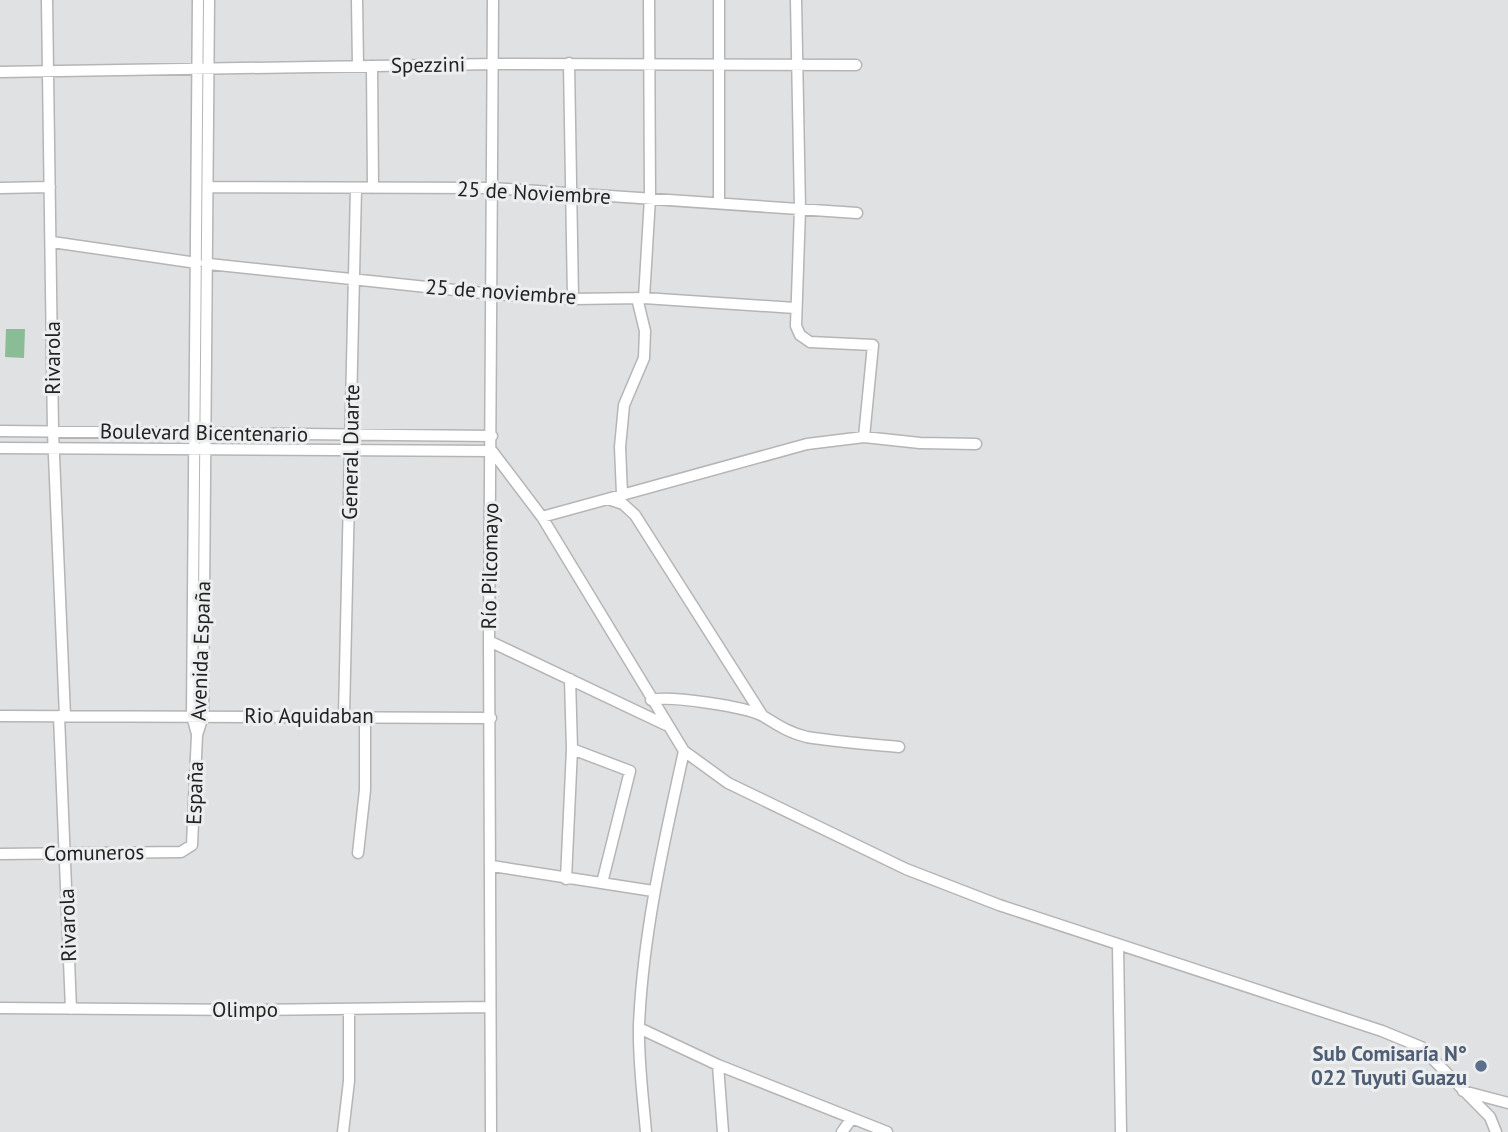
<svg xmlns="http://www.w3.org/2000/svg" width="1508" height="1132" font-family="'PT Sans',sans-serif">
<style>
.green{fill:#8abd95}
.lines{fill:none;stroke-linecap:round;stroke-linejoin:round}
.minor-casing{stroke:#b5b5b6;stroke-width:13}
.minor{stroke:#fff;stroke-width:10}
.service-dot{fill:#5c6f8a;stroke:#edeeef;stroke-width:2.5}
.labels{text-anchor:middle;stroke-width:6;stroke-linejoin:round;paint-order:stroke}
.street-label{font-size:21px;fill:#222;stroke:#edeeef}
.service-label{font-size:21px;font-weight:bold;fill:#4e5e75;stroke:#edeeef;text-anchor:end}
</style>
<rect width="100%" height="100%" fill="#e0e1e2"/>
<!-- green -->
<path class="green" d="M 6,329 L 25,329 L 24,358 L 5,357 Z"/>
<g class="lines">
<!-- minor casing -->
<g class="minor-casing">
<path id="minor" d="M 47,0 L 53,432 L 65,716
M 357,0 L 358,66
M 796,0 L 800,209 L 796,326 L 800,335 L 810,342 L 873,345 L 864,437
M 569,63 L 573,299
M 372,66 L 373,188
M 0,72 L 494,64 L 856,65
M 209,187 L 493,188 L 857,213
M 0,188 L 50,187
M 719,203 L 719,0
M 52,242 L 197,263
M 209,264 L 493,294 L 573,299 L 644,298 L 795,308
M 644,298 L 650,198 L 649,0
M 0,431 L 492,436
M 0,448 L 492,451
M 492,451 L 542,517 L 684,751 L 728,783 L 906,869 L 999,905 L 1382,1031 L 1421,1047 L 1490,1117 L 1496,1132
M 622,494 L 620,447 L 624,405 L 644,358 L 645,331 L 637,298
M 608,499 L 623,504 L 635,515 L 762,715
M 542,517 L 807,444 L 864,437 L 920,443 L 976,444
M 489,641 L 666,725
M 651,700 C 669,695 747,707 763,716 C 778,725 789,733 807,737 C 837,742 869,744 899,747
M 344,715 L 356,188
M 0,716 L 491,718
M 59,716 L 71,1009
M 197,734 L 192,716 L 198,0
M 572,749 L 630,771 L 602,883
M 358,853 L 365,790 L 365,716
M 0,854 L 181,852 L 192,845 L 197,735 L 203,716 L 209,0
M 492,866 L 653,891
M 566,879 L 572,749 L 570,679
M 1118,945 L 1121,1132
M 0,1008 L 249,1010 L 490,1007
M 639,1028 L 718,1065 L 887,1132
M 718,1065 L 723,1132
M 1463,1091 L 1508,1103
M 343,1132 L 349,1081 L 349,1009
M 491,1132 L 489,641 L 493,0
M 646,1132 C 643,1097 638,1060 639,1025 C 643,932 664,842 684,751
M 842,1132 L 852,1118"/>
</g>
<!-- minor -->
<use href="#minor" class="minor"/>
</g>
<!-- markers -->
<circle class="service-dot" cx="1481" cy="1066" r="7"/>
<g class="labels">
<!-- street labels -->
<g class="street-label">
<text transform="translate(428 65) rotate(-1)" y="7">Spezzini</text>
<text transform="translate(534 193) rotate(3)" y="7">25 de Noviembre</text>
<text transform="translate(501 292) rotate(4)" y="7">25 de noviembre</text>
<text transform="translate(53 358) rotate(-90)" y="7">Rivarola</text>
<text transform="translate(204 433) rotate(1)" y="7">Boulevard Bicentenario</text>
<text transform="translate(351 452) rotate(-89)" y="7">General Duarte</text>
<text transform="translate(490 566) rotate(-89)" y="7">Río Pilcomayo</text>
<text transform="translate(201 651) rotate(-88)" y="7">Avenida España</text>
<text x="309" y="723">Rio Aquidaban</text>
<text transform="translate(195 793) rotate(-88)" y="7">España</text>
<text transform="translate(94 853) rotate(-1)" y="7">Comuneros</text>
<text transform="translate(68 925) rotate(-92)" y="7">Rivarola</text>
<text x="245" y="1017">Olimpo</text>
</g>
<!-- service labels -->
<g class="service-label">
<text x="1467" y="1061">Sub Comisaría N°<tspan x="1467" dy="24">022 Tuyuti Guazu</tspan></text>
</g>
</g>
</svg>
